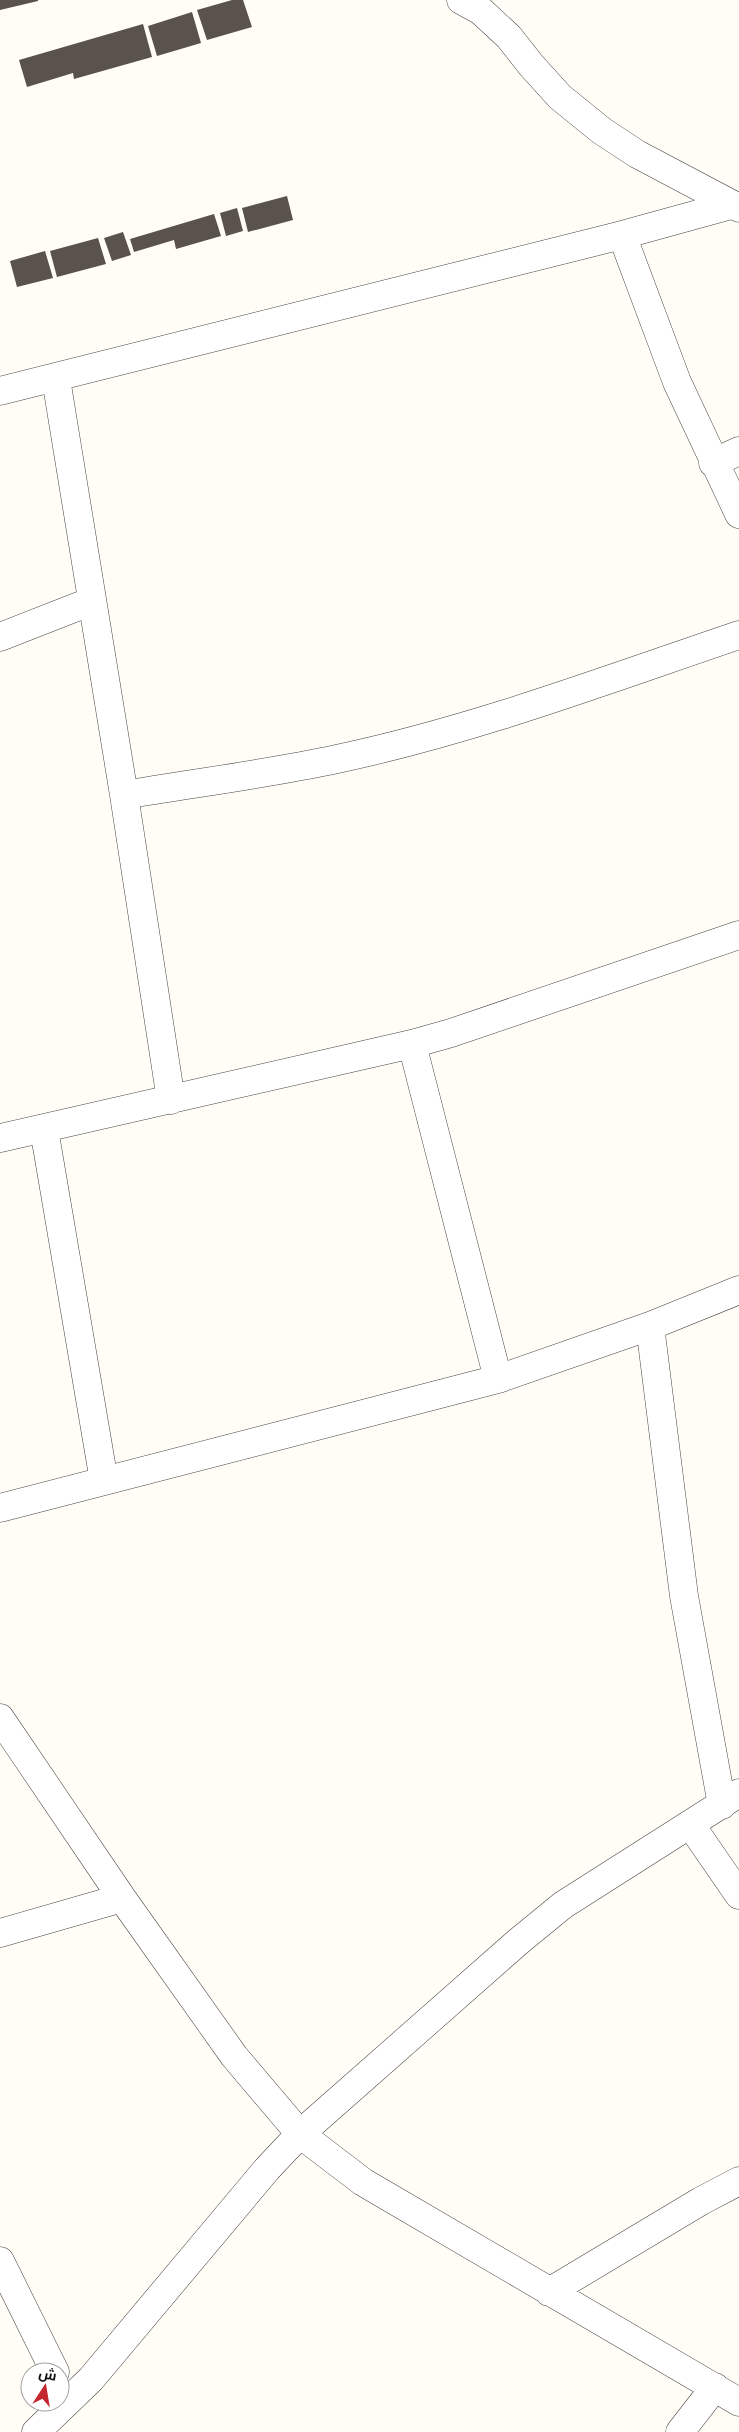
<svg xmlns="http://www.w3.org/2000/svg" width="739" height="2432" font-family="'Zilla Slab',Cairo,serif">
<style>
.building{fill:#5a524d}
.lines{fill:none;stroke-linecap:round;stroke-linejoin:round}
.street-casing{stroke:#444;stroke-width:29}
.street{stroke:#fff;stroke-width:28}
</style>
<rect width="100%" height="100%" fill="#fffdf5"/>
<!-- building -->
<path class="building" d="M 0,0 L 38,0 L 38,1 L 0,10 Z
M 232,0 L 243,0 L 252,27 L 207,40 L 197,10 Z
M 192,12 L 201,43 L 157,56 L 148,26 Z
M 143,24 L 152,57 L 74,79 L 73,73 L 27,87 L 19,60 Z
M 287,196 L 293,220 L 248,232 L 242,208 Z
M 237,208 L 243,231 L 226,236 L 220,213 Z
M 214,214 L 221,236 L 176,249 L 174,240 L 134,252 L 130,239 Z
M 123,232 L 131,255 L 112,261 L 104,238 Z
M 98,238 L 106,264 L 57,277 L 50,251 Z
M 45,251 L 53,278 L 17,287 L 10,261 Z"/>
<g class="lines">
<!-- street casing -->
<g class="street-casing">
<path id="street" d="M 461,0 L 481,11 L 509,37 L 531,65 L 560,97 L 602,131 L 637,154 L 739,208
M 622,235 L 677,382 L 739,514
M 56,379 L 124,795 L 171,1100
M 0,391 L 622,235 L 731,205
M 713,463 L 739,451
M 0,637 L 92,601
M 124,795 C 195,783 267,774 337,759 C 474,730 606,680 739,635
M 412,1044 L 498,1379
M 44,1129 L 104,1481
M 0,1138 L 412,1044 L 451,1033 L 739,935
M 650,1326 L 684,1596 L 722,1805
M 0,1508 L 498,1379 L 650,1326 L 739,1290
M 0,1718 L 122,1898 L 234,2056 L 300,2134 L 363,2182 L 739,2402
M 690,1824 L 739,1895
M 0,1933 L 122,1898
M 0,2261 L 55,2372
M 549,2292 L 701,2201 L 739,2181
M 36,2432 L 91,2379 L 267,2169 L 300,2134 L 519,1941 L 563,1905 L 739,1793
M 680,2432 L 715,2387"/>
</g>
<!-- street -->
<use href="#street" class="street"/>
</g>
<!-- north arrow -->
<g transform="translate(45 2387) rotate(12)"><circle r="24" fill="#ffffff" stroke="#a0a0a0"/>
<path d="M0-4L9 19L0 12L-9 19Z" fill="#c4262e"/>
<text y="-8" font-size="14" font-weight="bold" text-anchor="middle" fill="#111111">ش</text>
</g>
</svg>
